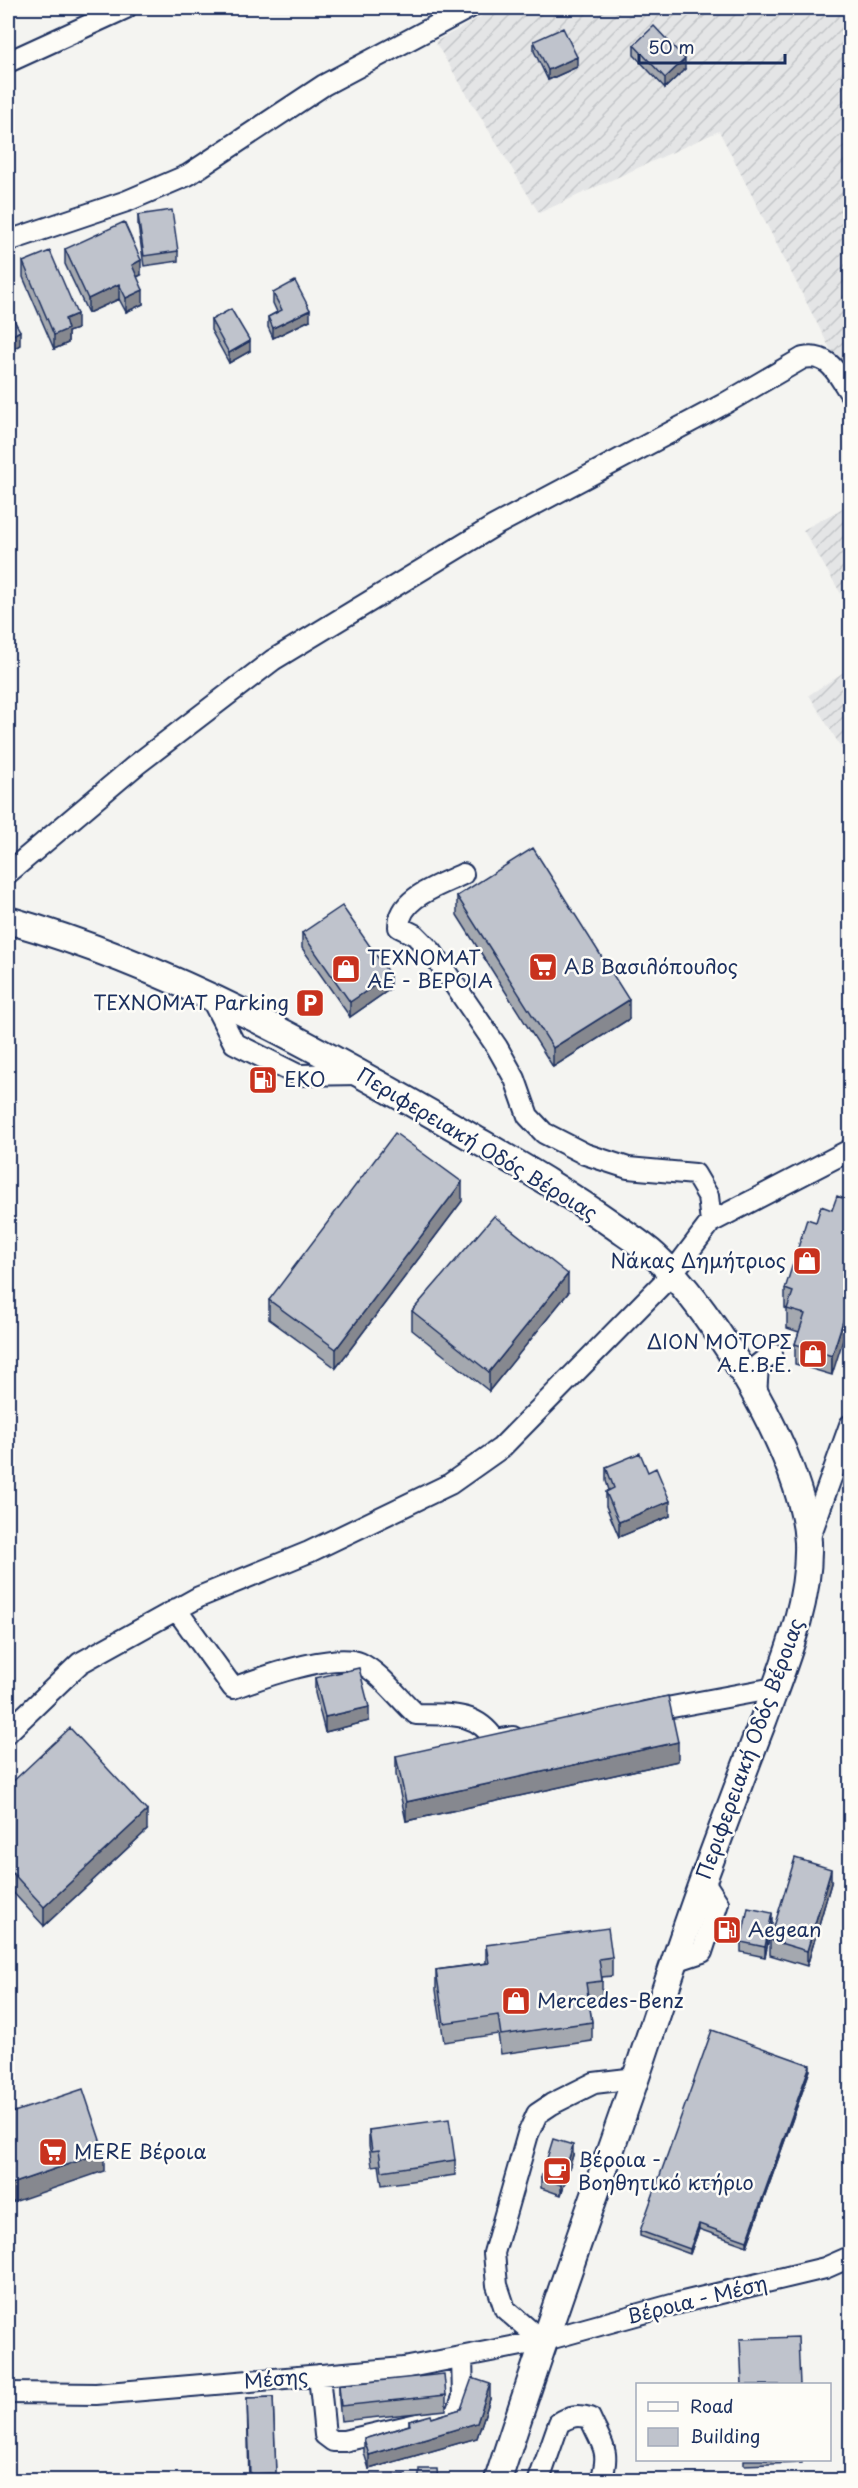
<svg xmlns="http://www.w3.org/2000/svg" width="858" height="2488" font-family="'Playpen Sans',sans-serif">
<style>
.industrial{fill:url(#industrial-furrows)}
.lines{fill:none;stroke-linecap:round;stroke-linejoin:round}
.minor-casing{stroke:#1b2f5e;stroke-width:24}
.major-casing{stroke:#1b2f5e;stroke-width:30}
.minor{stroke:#fdfcf7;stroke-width:20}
.major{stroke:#fdfcf7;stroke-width:26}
.wall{fill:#a4a8af;stroke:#1b2f5e;stroke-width:1.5}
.shaded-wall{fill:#86888f;stroke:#1b2f5e;stroke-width:1.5}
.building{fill:#bfc3cc;stroke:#1b2f5e;stroke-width:1.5}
.labels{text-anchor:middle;stroke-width:5;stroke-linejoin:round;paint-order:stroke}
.poi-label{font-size:20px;fill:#1b2f5e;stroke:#fdfcf7;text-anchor:start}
.street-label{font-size:20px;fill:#1b2f5e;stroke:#fdfcf7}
</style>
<defs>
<pattern id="industrial-furrows" width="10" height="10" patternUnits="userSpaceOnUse" patternTransform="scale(1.5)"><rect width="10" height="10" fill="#e4e5e6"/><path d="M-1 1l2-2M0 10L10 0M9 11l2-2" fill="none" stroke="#c3c5c8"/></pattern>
</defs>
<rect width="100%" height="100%" fill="#f4f4f1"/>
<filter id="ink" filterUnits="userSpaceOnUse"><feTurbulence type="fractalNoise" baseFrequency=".0167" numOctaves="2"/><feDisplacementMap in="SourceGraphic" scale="12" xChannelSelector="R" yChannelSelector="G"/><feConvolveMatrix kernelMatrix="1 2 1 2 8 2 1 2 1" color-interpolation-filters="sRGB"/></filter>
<g filter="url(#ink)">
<!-- industrial -->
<path class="industrial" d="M 497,8 L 848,8 L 850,12 L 850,388 L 719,131 L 539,213 L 435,42 Z
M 850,504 L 850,609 L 803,530 Z
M 850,668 L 850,762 L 809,695 Z"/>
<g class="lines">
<!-- minor casing -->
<g class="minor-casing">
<path id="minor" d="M 8,62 L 126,8
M 8,241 L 127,201 L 188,175 L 324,85 L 469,8
M 8,873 L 136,765 L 273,660 L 494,526 L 724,404 L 803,358 C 830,353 837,374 850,393
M 463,874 C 439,886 399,897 399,927 L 415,935 L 432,952 L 497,1047 L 515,1079 L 528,1116 L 544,1133 L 585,1154 L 628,1168 L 695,1174 L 708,1196 L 711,1222
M 211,998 L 234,1043 L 298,1075 L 359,1074
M 756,1396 L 758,1365 L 772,1354
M 808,1542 L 850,1425
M 176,1609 L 233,1688 C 260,1678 335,1651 360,1663 C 382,1674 398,1698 416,1714 C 448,1715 475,1710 495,1740 L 513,1737
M 645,1712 L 775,1688
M 8,1732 L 80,1663 L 199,1597 L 309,1552 L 450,1484 L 501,1448 L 671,1275 L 711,1222 L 850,1150
M 675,1961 L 702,1952 L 718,1903 L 703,1880
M 542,2341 L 505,2309 L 497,2285 L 494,2253 L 528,2134 L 537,2114 L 552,2104 L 594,2083 L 636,2078
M 319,2375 L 325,2435 L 333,2441 L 344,2441 L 456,2415 L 463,2397 L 462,2357
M 8,2393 L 96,2394 L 404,2368 L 542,2341 L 679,2303 L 825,2268 L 850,2257
M 539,2480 L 559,2423 C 570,2416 578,2414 590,2418 C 602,2445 611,2451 601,2480"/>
</g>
<!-- major casing -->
<g class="major-casing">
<path id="major" d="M 8,920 C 173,967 325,1052 473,1138 C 521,1166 568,1193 613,1225 C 627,1235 642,1244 655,1256 C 715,1312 804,1459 808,1542 C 810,1604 784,1664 763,1721 C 743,1772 724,1824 705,1875 C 680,1943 658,2012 635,2080 C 588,2214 541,2346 498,2480"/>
</g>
<!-- minor -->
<use href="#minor" class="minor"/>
<!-- major -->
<use href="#major" class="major"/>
</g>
<!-- wall -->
<path class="wall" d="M 534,41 L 577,67 L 548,80 L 534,51 Z
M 634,45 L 685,69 L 665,88 L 634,55 Z
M 138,215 L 178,251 L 178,261 L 144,266 L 138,225 Z
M 65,249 L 141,275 L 137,277 L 143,304 L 126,312 L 119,299 L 88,313 L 65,264 Z
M 23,262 L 77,329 L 68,332 L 68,343 L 54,349 L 23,277 Z
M 273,293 L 310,320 L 273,338 L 268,327 L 268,317 L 277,312 L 273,303 Z
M 211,320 L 250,351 L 229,363 L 211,330 Z
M 457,896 L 629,1019 L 553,1067 L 457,915 Z
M 302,933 L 390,989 L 350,1017 L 302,948 Z
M 462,1201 L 336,1368 L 269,1319 L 269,1300 Z
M 832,1210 L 832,1375 L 795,1364 L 795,1344 L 799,1332 L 787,1328 L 787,1309 L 785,1308 L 785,1289 L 816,1222 Z
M 568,1293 L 489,1391 L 412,1330 L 412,1311 Z
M 606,1467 L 648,1472 L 670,1516 L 619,1537 L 606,1506 L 606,1492 L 609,1490 L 606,1481 Z
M 315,1678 L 369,1721 L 325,1732 L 315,1693 Z
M 396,1756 L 678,1761 L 406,1821 L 396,1775 Z
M 8,1786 L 147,1830 L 44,1926 L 8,1887 Z
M 831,1883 L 807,1966 L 770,1955 L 770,1940 Z
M 772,1923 L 765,1957 L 741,1952 L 741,1942 Z
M 486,1945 L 612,1957 L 612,1976 L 602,1977 L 602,2000 L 589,2002 L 592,2022 L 592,2041 L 501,2054 L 498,2034 L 444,2042 L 436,1990 L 436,1970 L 486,1963 Z
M 810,2070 L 747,2246 L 699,2229 L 690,2254 L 640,2236 L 640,2231 Z
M 369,2130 L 455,2160 L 455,2175 L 382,2185 L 379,2165 L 372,2166 L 369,2145 Z
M 573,2155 L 561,2195 L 541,2188 L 541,2178 Z
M 339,2385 L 446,2395 L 446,2410 L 341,2421 L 339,2400 Z
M 273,2397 L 276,2481 L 249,2481 L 247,2398 Z
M 490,2399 L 477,2438 L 369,2469 L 364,2453 L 364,2439 L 409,2425 L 409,2421 L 432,2418 L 461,2409 Z
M 744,2460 L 802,2460 L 802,2463 L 744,2465 Z"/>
<!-- shaded-wall -->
<path class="shaded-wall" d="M 577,57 L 577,67 L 548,80 L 548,70 Z
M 685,59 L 685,69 L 665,88 L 665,78 Z
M 141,260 L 141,275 L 132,279 L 132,265 Z
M 119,284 L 119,299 L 88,313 L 88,299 Z
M 143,290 L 143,304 L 126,312 L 126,298 Z
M 310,310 L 310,320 L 273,338 L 273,328 Z
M 77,314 L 77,329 L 68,332 L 68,343 L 54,349 L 54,335 L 65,319 Z
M 20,331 L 20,345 L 8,352 L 8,338 Z
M 250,341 L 250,351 L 229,363 L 229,353 Z
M 390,975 L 390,989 L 350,1017 L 350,1002 Z
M 629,1000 L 629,1019 L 553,1067 L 553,1048 Z
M 462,1182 L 462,1201 L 336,1368 L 336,1349 Z
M 568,1274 L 568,1293 L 489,1391 L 489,1372 Z
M 850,1299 L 850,1318 L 832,1375 L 832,1356 Z
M 670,1501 L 670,1516 L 619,1537 L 619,1522 Z
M 369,1707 L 369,1721 L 325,1732 L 325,1717 Z
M 678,1742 L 678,1761 L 406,1821 L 406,1802 Z
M 147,1811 L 147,1830 L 44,1926 L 44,1907 Z
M 831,1869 L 831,1883 L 807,1966 L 807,1951 Z
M 772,1913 L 772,1923 L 765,1957 L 765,1947 Z
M 810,2065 L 810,2070 L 747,2246 L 747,2241 Z
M 573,2145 L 573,2155 L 561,2195 L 561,2185 Z
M 104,2152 L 104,2171 L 8,2204 L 8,2185 Z
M 699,2224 L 699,2229 L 690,2254 L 690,2249 Z
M 490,2384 L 490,2399 L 477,2438 L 369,2469 L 369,2455 L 477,2423 Z"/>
<!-- building -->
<path class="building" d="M 654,26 L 685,59 L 665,78 L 634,45 Z
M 563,28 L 577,57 L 548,70 L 534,41 Z
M 172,210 L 178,251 L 144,256 L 138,215 Z
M 124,222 L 141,260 L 132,265 L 143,290 L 126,298 L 119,284 L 88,299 L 65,249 Z
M 50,251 L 77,314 L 65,319 L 68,329 L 54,335 L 23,262 Z
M 295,281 L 310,310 L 273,328 L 268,317 L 282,310 L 273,293 Z
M 8,309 L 20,331 L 8,338 Z
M 231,309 L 250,341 L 229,353 L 211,320 Z
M 533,848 L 629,1000 L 553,1048 L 457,896 Z
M 342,906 L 390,975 L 350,1002 L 302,933 Z
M 395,1133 L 462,1182 L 336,1349 L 269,1300 Z
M 837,1196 L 850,1201 L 850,1299 L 832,1356 L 795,1344 L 805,1314 L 787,1309 L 793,1292 L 785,1289 L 807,1219 L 816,1222 L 821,1206 L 832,1210 Z
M 494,1216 L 568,1274 L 489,1372 L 412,1311 Z
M 640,1453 L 648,1472 L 656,1468 L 670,1501 L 619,1522 L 606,1492 L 614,1488 L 606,1467 Z
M 359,1668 L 369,1707 L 325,1717 L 315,1678 Z
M 668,1696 L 678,1742 L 406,1802 L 396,1756 Z
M 70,1728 L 147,1811 L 44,1907 L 8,1868 L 8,1786 Z
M 795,1858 L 831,1869 L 807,1951 L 770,1940 Z
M 748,1908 L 772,1913 L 765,1947 L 741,1942 Z
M 608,1928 L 612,1957 L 599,1959 L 602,1981 L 586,1983 L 592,2022 L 501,2035 L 498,2015 L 444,2023 L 436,1970 L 489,1963 L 486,1945 Z
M 712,2030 L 810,2065 L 747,2241 L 699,2224 L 690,2249 L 640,2231 Z
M 83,2089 L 104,2152 L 8,2185 L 8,2114 Z
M 449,2119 L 455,2160 L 382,2171 L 379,2150 L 372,2151 L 369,2130 Z
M 553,2139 L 573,2145 L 561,2185 L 541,2178 Z
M 798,2337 L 800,2385 L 742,2385 L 740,2339 Z
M 444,2374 L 446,2395 L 341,2406 L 339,2385 Z
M 472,2378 L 490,2384 L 477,2423 L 369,2455 L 364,2439 L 410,2425 L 409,2421 L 431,2415 L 432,2418 L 461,2409 Z
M 273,2397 L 276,2473 L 250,2474 L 247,2398 Z
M 419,2469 L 437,2469 L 438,2481 L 349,2481 L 349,2476 L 404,2475 L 404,2477 L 419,2477 Z"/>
</g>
<!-- icons -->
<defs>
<g id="supermarket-square" transform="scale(1.5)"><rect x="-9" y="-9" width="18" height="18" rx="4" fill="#c8321e" stroke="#fdfcf7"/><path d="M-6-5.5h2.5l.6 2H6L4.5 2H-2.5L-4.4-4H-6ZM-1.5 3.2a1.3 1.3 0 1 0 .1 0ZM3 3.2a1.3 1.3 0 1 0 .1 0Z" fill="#fff"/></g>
<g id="shop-square" transform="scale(1.5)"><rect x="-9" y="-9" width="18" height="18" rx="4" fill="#c8321e" stroke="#fdfcf7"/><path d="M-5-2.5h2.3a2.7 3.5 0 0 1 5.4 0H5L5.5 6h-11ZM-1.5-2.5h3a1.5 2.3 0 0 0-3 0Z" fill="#fff"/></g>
<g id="parking-square" transform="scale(1.5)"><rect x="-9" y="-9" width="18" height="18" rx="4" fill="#c8321e" stroke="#fdfcf7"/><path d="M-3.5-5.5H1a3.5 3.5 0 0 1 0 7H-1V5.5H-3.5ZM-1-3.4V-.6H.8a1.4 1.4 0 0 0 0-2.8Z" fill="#fff"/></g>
<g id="fuel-square" transform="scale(1.5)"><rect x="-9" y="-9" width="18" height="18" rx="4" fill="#c8321e" stroke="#fdfcf7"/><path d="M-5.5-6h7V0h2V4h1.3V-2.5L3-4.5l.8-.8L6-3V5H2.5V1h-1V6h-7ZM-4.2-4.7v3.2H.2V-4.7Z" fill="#fff"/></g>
<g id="cafe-square" transform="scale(1.5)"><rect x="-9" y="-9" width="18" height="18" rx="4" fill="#c8321e" stroke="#fdfcf7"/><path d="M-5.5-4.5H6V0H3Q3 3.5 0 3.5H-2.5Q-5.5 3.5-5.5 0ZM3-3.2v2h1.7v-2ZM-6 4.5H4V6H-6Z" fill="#fff"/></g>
</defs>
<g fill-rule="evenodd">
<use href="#supermarket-square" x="543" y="967"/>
<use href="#shop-square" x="346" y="969"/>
<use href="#parking-square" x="310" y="1003"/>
<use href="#fuel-square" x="263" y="1080"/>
<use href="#shop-square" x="807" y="1261"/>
<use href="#shop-square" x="813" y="1354"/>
<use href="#fuel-square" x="727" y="1930"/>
<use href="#shop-square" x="516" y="2001"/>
<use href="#supermarket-square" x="53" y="2152"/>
<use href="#cafe-square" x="557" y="2171"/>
</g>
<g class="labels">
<!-- poi labels -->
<g class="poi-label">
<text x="367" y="965">ΤΕΧΝΟΜΑΤ<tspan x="367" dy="23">ΑΕ - ΒΕΡΟΙΑ</tspan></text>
<text x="564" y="974">ΑΒ Βασιλόπουλος</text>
<text x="289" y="1010" text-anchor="end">ΤΕΧΝΟΜΑΤ Parking</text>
<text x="284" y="1087">EKO</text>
<text x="786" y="1268" text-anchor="end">Νάκας Δημήτριος</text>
<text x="792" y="1349" text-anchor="end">ΔΙΟΝ ΜΟΤΟΡΣ<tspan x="792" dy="23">Α.Ε.Β.Ε.</tspan></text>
<text x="748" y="1937">Aegean</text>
<text x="537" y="2008">Mercedes-Benz</text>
<text x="74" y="2159">MERE Βέροια</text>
<text x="578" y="2167">Βέροια -<tspan x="578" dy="23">Βοηθητικό κτήριο</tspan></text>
</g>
<!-- street labels -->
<g class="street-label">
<text transform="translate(477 1144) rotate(31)" y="7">Περιφερειακή Οδός Βέροιας</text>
<text transform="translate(750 1749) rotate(-70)" y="7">Περιφερειακή Οδός Βέροιας</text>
<text transform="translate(697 2300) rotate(-14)" y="7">Βέροια - Μέση</text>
<text transform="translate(276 2379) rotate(-5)" y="7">Μέσης</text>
</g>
</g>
<!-- margin -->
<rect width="858" height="2488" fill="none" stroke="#fdfcf7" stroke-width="30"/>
<rect x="15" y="15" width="828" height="2458" fill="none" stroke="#1b2f5e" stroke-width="2" filter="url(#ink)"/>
<!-- legend -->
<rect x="636" y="2383" width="195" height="78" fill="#fdfcf7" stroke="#a3aaba" stroke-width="1.5"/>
<rect x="648" y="2402" width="30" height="9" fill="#fdfcf7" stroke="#a3aaba" stroke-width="1.5"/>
<text x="690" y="2413" font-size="18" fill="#1b2f5e">Road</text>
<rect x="648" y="2428" width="30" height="18" fill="#bfc3cc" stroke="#a3aaba" stroke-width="1.5"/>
<text x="690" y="2443" font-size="18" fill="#1b2f5e">Building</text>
<!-- scale -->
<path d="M639 54v9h146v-9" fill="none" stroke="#1b2f5e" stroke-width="3"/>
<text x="648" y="54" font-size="18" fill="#1b2f5e" stroke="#fdfcf7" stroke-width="4.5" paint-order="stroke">50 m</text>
</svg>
